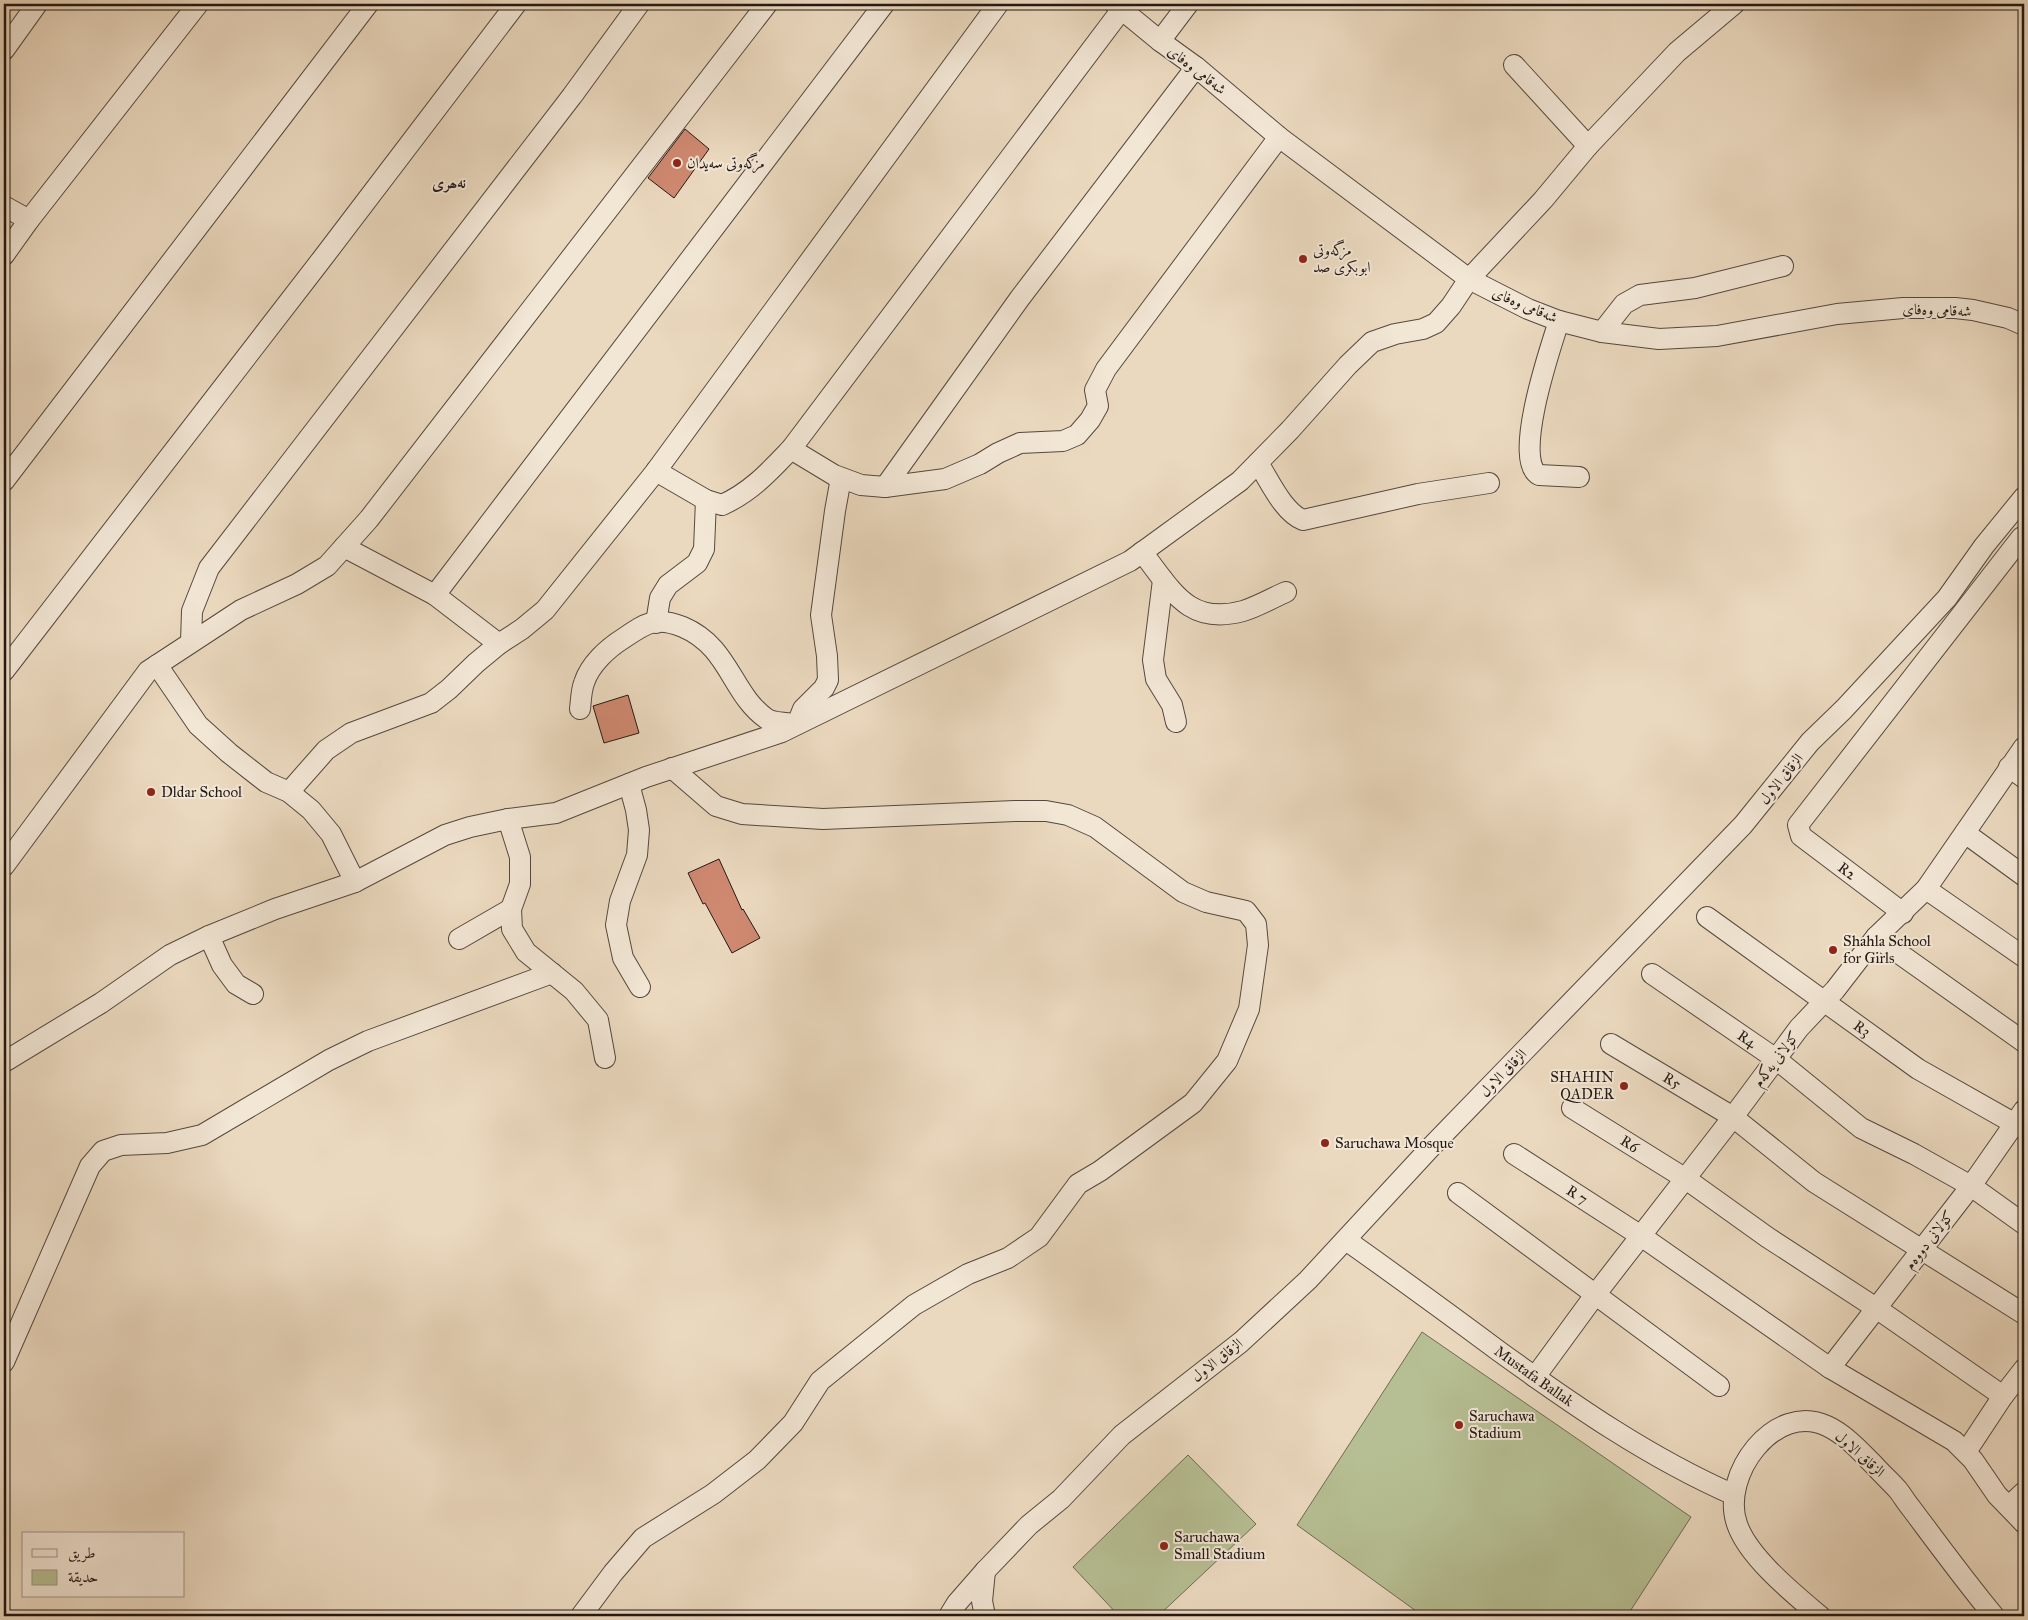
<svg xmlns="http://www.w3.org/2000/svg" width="2028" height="1620" font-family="'IM FELL Great Primer',Amiri,serif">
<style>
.green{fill:#b6bf93;stroke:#6c6c54}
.building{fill:#cf8971;stroke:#231814}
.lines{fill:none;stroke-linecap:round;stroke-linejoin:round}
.minor-casing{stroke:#55483f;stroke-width:22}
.minor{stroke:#f2e6d5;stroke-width:20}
.poi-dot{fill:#8f2418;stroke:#f2e6d5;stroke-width:2}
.labels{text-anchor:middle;stroke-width:4;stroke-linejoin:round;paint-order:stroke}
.street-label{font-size:15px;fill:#231814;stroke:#f2e6d5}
.poi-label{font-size:15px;fill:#231814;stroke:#f2e6d5;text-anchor:start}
.neighbourhood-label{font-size:16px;font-weight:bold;fill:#231814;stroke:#f2e6d5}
</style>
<rect width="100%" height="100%" fill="#ebd9bf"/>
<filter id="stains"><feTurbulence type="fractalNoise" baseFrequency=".004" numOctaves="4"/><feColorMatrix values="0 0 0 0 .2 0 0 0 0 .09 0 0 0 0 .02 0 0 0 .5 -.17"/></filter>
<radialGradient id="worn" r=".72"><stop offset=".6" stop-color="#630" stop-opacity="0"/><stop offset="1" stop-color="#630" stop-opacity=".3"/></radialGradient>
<!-- green -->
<path class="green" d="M 1422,1332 L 1691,1517 L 1627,1616 L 1423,1616 L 1297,1525 Z
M 1188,1455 L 1256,1524 L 1158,1616 L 1119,1616 L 1073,1567 Z"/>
<!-- building -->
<path class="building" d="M 685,129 L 709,149 L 674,198 L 648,178 Z
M 628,695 L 639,733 L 604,743 L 593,706 Z
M 719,859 L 742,910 L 743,909 L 760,938 L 732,953 L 705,903 L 703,904 L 688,873 Z"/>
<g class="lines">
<!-- minor casing -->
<g class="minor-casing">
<g id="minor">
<path d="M 1115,4 L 1160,41 L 1196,67 L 1279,137 L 1469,279 L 1528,309 L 1559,321 L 1602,332 L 1659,339 L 1717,336 L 1837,314 L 1903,308 L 1955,308 L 1973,310 L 2008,318 L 2024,325"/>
<path d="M 1160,41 L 1188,4"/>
<path d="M 4,50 L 37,4"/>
<path d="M 1514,65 L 1588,146"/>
<path d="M 4,206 L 29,220"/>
<path d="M 4,255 L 29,220 L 198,4"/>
<path d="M 1559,321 C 1551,346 1512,460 1539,475 L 1579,477"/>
<path d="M 1602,332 L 1624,304 L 1640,295 L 1695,288 L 1783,266"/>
<path d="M 791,449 L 834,475 L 861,485 L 885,487 L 945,479 L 980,464 L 998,453 L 1020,443 L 1063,441 L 1077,435 L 1090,420 L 1098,406 L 1095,390 L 1106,369 L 1279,137"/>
<path d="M 1258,463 C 1270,481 1283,512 1303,520 L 1418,494 L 1489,483"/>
<path d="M 656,471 L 706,500 L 722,505 C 751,492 770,471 791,449 L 1122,9"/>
<path d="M 4,481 L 368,4"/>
<path d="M 885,487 L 1020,298 L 1196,67"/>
<path d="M 344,547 L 435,595 L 499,644"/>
<path d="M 1142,552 C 1172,590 1188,626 1243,611 C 1257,607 1272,598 1286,592"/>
<path d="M 1163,580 L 1153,660 L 1156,679 L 1172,705 L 1176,722"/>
<path d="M 435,595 L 884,4"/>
<path d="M 656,623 L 660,598 L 668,585 L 697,563 L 704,549 L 706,500"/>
<path d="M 191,642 L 192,611 L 209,568 L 572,96 L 639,4"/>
<path d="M 157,665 L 198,725 L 229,753 L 266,782 L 289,792 L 311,810 L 331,834 L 355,882"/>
<path d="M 4,671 L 322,259 L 516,4"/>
<path d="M 580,709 C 581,701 581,691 584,683 C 590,664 608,648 624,638 C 646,623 656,616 683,627 C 730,647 731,694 767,719 C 774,723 788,723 797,724 L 803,709 L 824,688 L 828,680 L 827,656 L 821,615 L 835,511 L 841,478"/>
<path d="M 2009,767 L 2024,778"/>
<path d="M 629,784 L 636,810 L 639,830 L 637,855 L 620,901 L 616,925 L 623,958 L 640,987"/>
<path d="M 289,792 L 326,750 L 351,733 L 431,703 L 449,689 L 476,663 L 499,644 L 522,629 L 545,610 L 656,471 L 998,4"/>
<path d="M 508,819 L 520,857 L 520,884 L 511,909 L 512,929 L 526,952 L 574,991 L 598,1020 L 605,1058"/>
<path d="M 1965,833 L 2024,876"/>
<path d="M 4,866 L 148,671 L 241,610 L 297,584 L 327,566 L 369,519 L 767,4"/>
<path d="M 1926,889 L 2024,957"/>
<path d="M 1903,913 L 1801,836 L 1798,825 L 2021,538 L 2024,539"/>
<path id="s1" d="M 1707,917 L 1918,1069 L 2024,1129"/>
<path d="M 209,936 L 222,965 L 236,984 L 253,994"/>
<path d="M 1876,937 L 2024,1042"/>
<path d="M 459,939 L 511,909"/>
<path id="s2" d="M 1652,974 L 1776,1059 L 1861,1128 L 1914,1154 L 1971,1186 L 2024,1224"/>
<path id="s3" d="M 1611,1044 L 1733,1117 L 1814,1182 L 2024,1314"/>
<path d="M 4,1062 L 101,1003 L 170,955 L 209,936 L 275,909 L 355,882 L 445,835 L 470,827 L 508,819 L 556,813 L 646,777 L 782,732 L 1130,561 L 1240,481 L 1290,430 L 1348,365 L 1372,342 L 1395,334 L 1423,329 L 1436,323 L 1451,306 L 1469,279 L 1543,200 L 1588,146 L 1677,52 L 1734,4"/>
<path id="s4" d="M 1572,1108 L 1686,1179 L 1767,1237 L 1876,1308 L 2003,1396"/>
<path id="s5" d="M 1514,1154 L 1641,1236 L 1830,1368 L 1954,1441 L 1973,1460 L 1997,1495 L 2024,1523"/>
<path d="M 1458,1193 L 1719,1386"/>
<path id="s6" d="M 1346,1240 C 1398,1277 1449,1314 1500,1352 C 1575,1406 1648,1457 1734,1495"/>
<path d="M 4,1362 L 90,1166 L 103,1151 L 121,1145 L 167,1143 L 202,1135 L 329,1060 L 368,1041 L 552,973"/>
<path d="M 1830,1368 L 1971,1186 L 2024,1110"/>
<path d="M 1535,1377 L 1595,1295 L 1733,1117 L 1799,1028 L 1835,990 L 1876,937 L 1926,889 L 2024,747"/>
<path d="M 1966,1452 L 2003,1396 L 2024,1369"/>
<path d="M 2009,1506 L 2024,1492"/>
<path d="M 581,1616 L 613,1573 L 643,1538 L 713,1494 L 757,1460 L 793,1423 L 820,1381 L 914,1305 L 968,1274 L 1008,1258 L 1039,1237 L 1078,1184 L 1100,1171 L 1193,1103 L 1227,1061 L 1249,1009 L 1258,945 L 1256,924 L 1246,911 L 1206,902 L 1183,892 L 1095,827 L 1068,815 L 1046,811 L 1015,811 L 823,819 L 742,814 L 716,806 L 672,768"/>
<path d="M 949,1616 L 957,1603 L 985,1571 L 1029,1525 L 1061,1499 L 1122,1435 L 1241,1342 L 1308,1280 L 1432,1146 L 1743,825 L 1810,742 L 1844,709 L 1947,598 L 1984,546 L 2024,497"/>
<path d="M 985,1616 L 982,1601 L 985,1571"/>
<path d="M 1820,1616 C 1794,1594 1748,1557 1737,1524 C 1720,1475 1775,1401 1827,1426 C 1846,1435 1860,1451 1874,1465 C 1881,1473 1890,1481 1898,1490 C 1902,1495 1906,1502 1911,1508 C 1938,1544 1965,1581 1994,1616"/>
</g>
</g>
<!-- minor -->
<use href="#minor" class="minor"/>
</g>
<!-- markers -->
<g class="poi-dot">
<circle cx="677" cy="163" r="5"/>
<circle cx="1303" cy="259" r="5"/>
<circle cx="151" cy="792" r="5"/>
<circle cx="1833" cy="950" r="5"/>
<circle cx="1624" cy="1086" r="5"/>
<circle cx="1325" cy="1143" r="5"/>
<circle cx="1459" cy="1425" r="5"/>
<circle cx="1164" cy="1546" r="5"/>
</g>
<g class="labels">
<!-- street labels -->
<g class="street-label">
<text transform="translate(1197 70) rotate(38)" y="5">شەقامی وەفای</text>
<text transform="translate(1525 305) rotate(23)" y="5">شەقامی وەفای</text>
<text transform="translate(1937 310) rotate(2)" y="5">شەقامی وەفای</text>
<text transform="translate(1781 779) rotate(-51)" y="5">الزقاق الاول</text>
<text transform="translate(1847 871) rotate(37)" y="5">R2</text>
<text dy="5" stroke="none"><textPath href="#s1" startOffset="191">R3</textPath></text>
<text dy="5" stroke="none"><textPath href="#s2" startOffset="115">R4</textPath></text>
<text transform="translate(1776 1059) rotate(-53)" y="5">کۆلانی یەکەم</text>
<text transform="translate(1503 1073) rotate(-46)" y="5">الزقاق الاول</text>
<text dy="5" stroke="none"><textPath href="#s3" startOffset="71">R5</textPath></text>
<text dy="5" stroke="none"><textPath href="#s4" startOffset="68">R6</textPath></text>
<text dy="5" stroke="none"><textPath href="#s5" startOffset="75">R 7</textPath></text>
<text transform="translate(1929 1240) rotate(-52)" y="5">کۆلانی دووەم</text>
<text transform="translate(1217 1360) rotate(-38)" y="5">الزقاق الاول</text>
<text dy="5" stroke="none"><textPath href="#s6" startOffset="232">Mustafa Ballak</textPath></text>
<text transform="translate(1860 1454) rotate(42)" y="5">الزقاق الاول</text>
</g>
<!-- poi labels -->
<g class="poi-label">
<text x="687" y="168">مزگەوتی سەیدان</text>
<text x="1313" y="255">مزگەوتی<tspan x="1313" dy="17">ابوبکری صد</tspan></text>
<text x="161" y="797">Dldar School</text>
<text x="1843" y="946">Shahla School<tspan x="1843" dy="17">for Girls</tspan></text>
<text x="1614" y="1082" text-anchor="end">SHAHIN<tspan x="1614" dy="17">QADER</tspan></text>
<text x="1335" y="1148">Saruchawa Mosque</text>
<text x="1469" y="1421">Saruchawa<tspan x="1469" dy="17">Stadium</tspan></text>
<text x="1174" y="1542">Saruchawa<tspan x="1174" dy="17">Small Stadium</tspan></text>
</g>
<!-- neighbourhood labels -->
<g class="neighbourhood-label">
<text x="449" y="188">نەھری</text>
</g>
</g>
<!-- margin -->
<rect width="2028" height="1620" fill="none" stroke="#ebd9bf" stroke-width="20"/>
<rect x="5" y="5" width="2018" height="1610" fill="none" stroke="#231814" stroke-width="2.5"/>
<rect x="10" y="10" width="2008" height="1600" fill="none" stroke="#231814"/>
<!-- legend -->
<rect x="22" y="1532" width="162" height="65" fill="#f2e6d5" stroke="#9f9488"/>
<rect x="32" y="1549" width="25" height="8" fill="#f2e6d5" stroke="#9f9488"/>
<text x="68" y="1558" font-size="15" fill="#231814">طريق</text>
<rect x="32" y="1570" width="25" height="15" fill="#b6bf93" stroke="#9f9488"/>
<text x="68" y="1582" font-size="15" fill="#231814">حديقة</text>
<rect width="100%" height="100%" filter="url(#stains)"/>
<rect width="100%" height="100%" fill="url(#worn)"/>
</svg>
